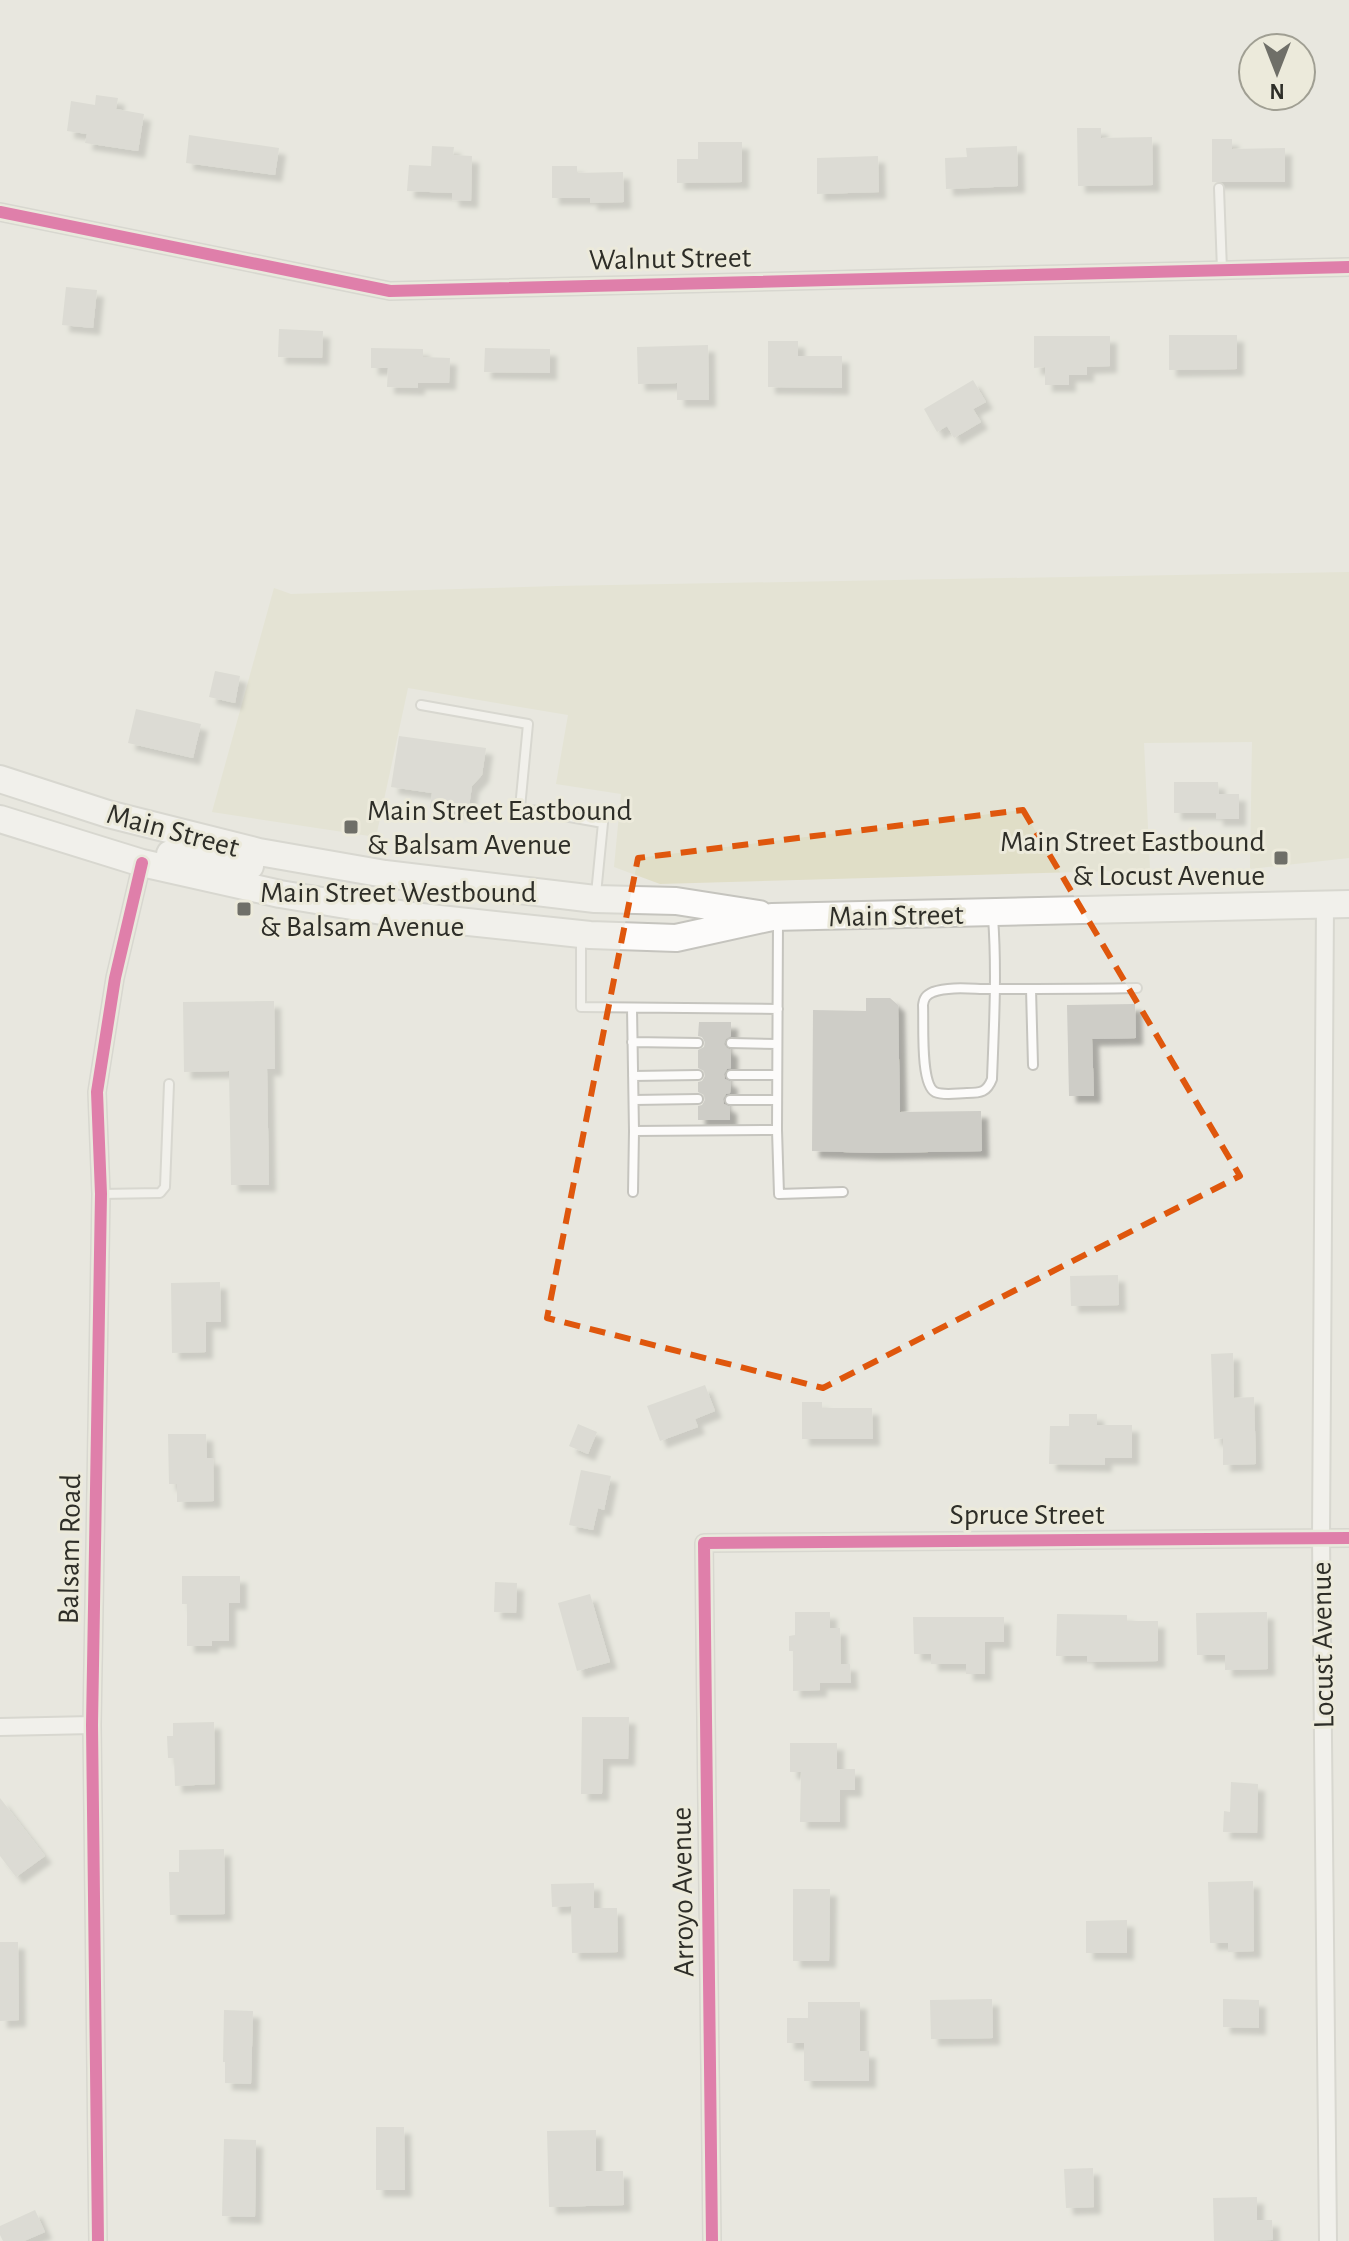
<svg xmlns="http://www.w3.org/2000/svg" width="1349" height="2241" font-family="'Alegreya Sans',sans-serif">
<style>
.green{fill:#e0dec7}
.building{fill:#cecdc7;filter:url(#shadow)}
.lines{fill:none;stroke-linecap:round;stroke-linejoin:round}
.lane-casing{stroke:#c5c4be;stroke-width:12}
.street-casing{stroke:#c5c4be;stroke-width:20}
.primary-casing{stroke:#c5c4be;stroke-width:30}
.lane{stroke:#fcfbfa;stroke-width:8}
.street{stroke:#fcfbfa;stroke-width:16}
.primary{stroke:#fcfbfa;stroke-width:26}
.cycleway-casing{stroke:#eceadb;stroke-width:17}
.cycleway{stroke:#d6006c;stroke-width:12}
.marked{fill:none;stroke:#df570d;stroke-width:6;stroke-dasharray:16 10;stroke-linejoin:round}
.poi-dot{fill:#6f6f68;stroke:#eceadb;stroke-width:3}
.labels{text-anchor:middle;stroke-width:6;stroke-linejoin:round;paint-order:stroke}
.street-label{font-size:30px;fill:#2e2e28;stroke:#eceadb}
.poi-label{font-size:30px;fill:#2e2e28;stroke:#eceadb;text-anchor:start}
</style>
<defs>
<filter id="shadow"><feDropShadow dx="7" dy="7" stdDeviation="2" flood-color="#0004"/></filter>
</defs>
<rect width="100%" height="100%" fill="#e8e7df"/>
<!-- green -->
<path class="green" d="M 1349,572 L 1349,858 L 1250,869 L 1252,742 L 1144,743 L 1150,870 L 660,884 L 614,867 L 621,794 L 556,784 L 568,715 L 408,688 L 376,837 L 212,812 L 274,588 L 291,594 L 557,586 Z"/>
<!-- building -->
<path class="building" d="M 96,95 L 118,98 L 116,109 L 144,114 L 138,151 L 85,143 L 87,134 L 67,131 L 71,101 L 95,105 Z
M 1077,128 L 1101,128 L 1101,138 L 1152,137 L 1153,185 L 1078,186 Z
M 189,135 L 279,148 L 275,175 L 186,163 Z
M 1212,139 L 1232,139 L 1232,149 L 1285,148 L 1285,182 L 1212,182 Z
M 698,142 L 742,142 L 742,182 L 677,183 L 677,159 L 698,159 Z
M 432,146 L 454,147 L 453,155 L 472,156 L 471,201 L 452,200 L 452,193 L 407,191 L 409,165 L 431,166 Z
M 1017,146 L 1018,186 L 946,189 L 945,158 L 967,157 L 966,148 Z
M 878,156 L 879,192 L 817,194 L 817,158 Z
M 552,166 L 577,166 L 577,173 L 623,172 L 624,202 L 590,203 L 590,198 L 552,198 Z
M 66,287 L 97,290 L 93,328 L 62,325 Z
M 279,329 L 323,331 L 322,358 L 278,357 Z
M 1169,335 L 1237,335 L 1237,369 L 1169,370 Z
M 1034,336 L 1110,336 L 1110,366 L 1087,367 L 1087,375 L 1069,375 L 1069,385 L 1045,385 L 1045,367 L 1034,368 Z
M 768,341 L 798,341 L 798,356 L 842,356 L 842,388 L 768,387 Z
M 708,345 L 709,400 L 677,400 L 677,383 L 638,384 L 637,347 Z
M 371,348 L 423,349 L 423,357 L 450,358 L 449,383 L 418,383 L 418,388 L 387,387 L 388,368 L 371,368 Z
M 485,348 L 550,349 L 550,373 L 484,372 Z
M 973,380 L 986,402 L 973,409 L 981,422 L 954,438 L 947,426 L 937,432 L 924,409 Z
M 215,671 L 240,676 L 235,703 L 209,697 Z
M 136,709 L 201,724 L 193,758 L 128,743 Z
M 399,736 L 486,748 L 482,775 L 472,786 L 468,813 L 430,808 L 432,793 L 391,787 Z
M 1174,782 L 1218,782 L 1219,794 L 1239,794 L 1239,819 L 1216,819 L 1216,813 L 1174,813 Z
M 866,998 L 890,998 L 898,1005 L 900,1112 L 981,1111 L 982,1151 L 875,1153 L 812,1151 L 813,1010 L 866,1011 Z
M 274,1001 L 275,1069 L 267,1069 L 269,1185 L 231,1185 L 229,1071 L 184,1072 L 183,1002 Z
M 1135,1004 L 1136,1038 L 1092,1039 L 1094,1096 L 1069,1096 L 1067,1005 Z
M 699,1022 L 731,1022 L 731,1036 L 726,1039 L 724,1044 L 727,1048 L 731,1050 L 731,1068 L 727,1069 L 724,1074 L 725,1079 L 731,1082 L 730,1093 L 726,1094 L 723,1099 L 724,1104 L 730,1107 L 730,1120 L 698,1120 L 698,1106 L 702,1105 L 705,1100 L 704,1095 L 698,1092 L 698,1082 L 702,1081 L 705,1076 L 704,1071 L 698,1068 L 698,1050 L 704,1047 L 705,1042 L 702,1037 L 698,1036 Z
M 1118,1275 L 1119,1305 L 1071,1306 L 1070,1276 Z
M 220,1282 L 221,1322 L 206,1322 L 206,1352 L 172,1353 L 171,1283 Z
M 1233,1353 L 1234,1398 L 1254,1397 L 1256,1464 L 1223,1465 L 1223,1438 L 1214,1439 L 1211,1354 Z
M 705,1385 L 715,1411 L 695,1419 L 698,1427 L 660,1441 L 647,1406 Z
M 802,1402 L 822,1402 L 822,1408 L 872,1408 L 873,1439 L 802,1439 Z
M 1069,1414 L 1097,1414 L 1097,1425 L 1132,1425 L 1132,1458 L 1105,1458 L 1105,1465 L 1049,1464 L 1050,1426 L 1069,1426 Z
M 578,1424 L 597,1432 L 588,1454 L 569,1446 Z
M 168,1434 L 206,1434 L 207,1458 L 213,1458 L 214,1501 L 177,1502 L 177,1484 L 169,1484 Z
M 581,1470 L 611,1476 L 604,1510 L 598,1508 L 593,1530 L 569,1525 Z
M 182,1576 L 240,1576 L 240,1603 L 229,1603 L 229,1641 L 212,1641 L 212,1646 L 187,1646 L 187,1604 L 182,1604 Z
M 495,1582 L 517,1583 L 516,1613 L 494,1612 Z
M 590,1594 L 610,1662 L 577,1671 L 558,1603 Z
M 795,1612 L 830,1612 L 830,1628 L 840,1628 L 841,1664 L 850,1664 L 851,1683 L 820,1683 L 820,1690 L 793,1691 L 793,1651 L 789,1651 L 789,1636 L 795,1635 Z
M 1267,1612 L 1268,1669 L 1225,1670 L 1225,1655 L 1197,1655 L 1196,1613 Z
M 1057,1614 L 1127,1615 L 1127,1621 L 1158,1621 L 1158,1661 L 1087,1662 L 1087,1656 L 1056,1656 Z
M 913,1617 L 1004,1617 L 1004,1642 L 985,1642 L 985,1674 L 966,1674 L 966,1664 L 931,1664 L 931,1654 L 914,1654 Z
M 582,1717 L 629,1717 L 628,1759 L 603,1759 L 602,1794 L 581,1794 Z
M 214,1722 L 215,1784 L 175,1786 L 174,1758 L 168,1758 L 167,1736 L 173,1736 L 173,1723 Z
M 790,1743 L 837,1743 L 837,1769 L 855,1769 L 855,1790 L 840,1790 L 840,1822 L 800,1822 L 801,1772 L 790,1772 Z
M 1231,1782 L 1258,1784 L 1257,1833 L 1223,1832 L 1224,1811 L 1230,1812 Z
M 0,1798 L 45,1856 L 16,1877 L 0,1856 Z
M 224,1849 L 225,1914 L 170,1915 L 169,1872 L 179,1872 L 179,1850 Z
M 1253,1881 L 1254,1951 L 1228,1952 L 1228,1943 L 1210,1943 L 1208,1882 Z
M 594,1883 L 594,1908 L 617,1908 L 618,1952 L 572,1953 L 571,1906 L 552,1907 L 551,1884 Z
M 793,1889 L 830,1889 L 829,1961 L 793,1961 Z
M 1127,1920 L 1127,1953 L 1086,1953 L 1086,1921 Z
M 0,1942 L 18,1942 L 19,2020 L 0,2021 Z
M 992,1999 L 993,2038 L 931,2039 L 930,2000 Z
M 1223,1999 L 1259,2000 L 1259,2028 L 1223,2027 Z
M 808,2002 L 860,2002 L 860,2051 L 869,2051 L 869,2081 L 804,2081 L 804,2043 L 787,2043 L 787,2018 L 808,2018 Z
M 224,2010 L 253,2011 L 251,2084 L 225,2083 L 225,2062 L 223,2062 Z
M 376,2127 L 404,2127 L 405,2190 L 376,2190 Z
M 596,2130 L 596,2171 L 623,2171 L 624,2205 L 549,2207 L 547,2131 Z
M 224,2139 L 256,2140 L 255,2217 L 222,2216 Z
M 1093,2168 L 1094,2207 L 1066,2208 L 1064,2169 Z
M 1257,2197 L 1257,2220 L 1272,2220 L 1273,2240 L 1214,2241 L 1213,2198 Z
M 35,2210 L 45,2232 L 24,2241 L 3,2241 L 0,2235 L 0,2226 Z"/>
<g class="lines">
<!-- lane casing -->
<g class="lane-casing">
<path id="lane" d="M 1219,188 L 1222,270
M 421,705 L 528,724 L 520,808 L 603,823 L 596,894
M 993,917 C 997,971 994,1025 992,1079 C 987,1092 981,1093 967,1093 C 958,1093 944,1096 935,1092 C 920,1084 924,1023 923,1005 C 924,998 926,995 933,992 C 950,986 972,989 989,989 C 1038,989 1088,989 1137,988
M 778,922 L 777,1130 L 779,1194 L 843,1192
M 581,939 L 581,1007 L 778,1009
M 1031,989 L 1033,1065
M 632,1008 L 634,1131 L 777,1130
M 632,1042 L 698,1043
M 731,1043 L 777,1044
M 731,1075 L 777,1075
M 633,1076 L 698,1075
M 634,1100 L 698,1099
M 730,1100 L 777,1100
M 633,1192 L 634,1131
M 101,1194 L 160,1193 L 165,1187 L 169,1084"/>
</g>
<!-- street casing -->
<g class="street-casing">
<path id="street" d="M 0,212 L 390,291 L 1349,267
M 1325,905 L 1321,1538 L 1328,2241
M 0,1727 L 92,1725
M 98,2241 L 92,1725 L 101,1194 L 97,1092 L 115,978 L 142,863
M 712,2241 L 704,1543 L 1349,1538"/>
</g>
<!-- primary casing -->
<g class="primary-casing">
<path id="primary" d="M 0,779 L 108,814 L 259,852 L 385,874 L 595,899 L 676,901 L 759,914
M 0,819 L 142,863 L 280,894 L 412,916 L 590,935 L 676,938 L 772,917 L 1349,904
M 170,854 L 176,853 L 250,866"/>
</g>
<!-- lane -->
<use href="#lane" class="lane"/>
<!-- street -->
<use href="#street" class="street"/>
<!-- primary -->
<use href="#primary" class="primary"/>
<!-- cycleway casing -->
<g class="cycleway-casing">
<path id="cycleway" d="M 0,212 L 390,291 L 1349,267
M 98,2241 L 92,1725 L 101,1194 L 97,1092 L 115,978 L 142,863
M 712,2241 L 704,1543 L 1349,1538"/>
</g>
<!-- cycleway -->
<use href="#cycleway" class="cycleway"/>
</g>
<!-- marked area -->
<path d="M0 0H1349V2241H0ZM 1023,810 L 1240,1176 L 823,1388 L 547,1318 L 638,858 Z" fill="#e8e7df" fill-opacity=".55" fill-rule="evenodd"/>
<path class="marked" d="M 1023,810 L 1240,1176 L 823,1388 L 547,1318 L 638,858 Z"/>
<!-- markers -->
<g class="poi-dot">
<rect x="343" y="819" width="16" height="16" rx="4"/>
<rect x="1273" y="850" width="16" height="16" rx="4"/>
<rect x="236" y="901" width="16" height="16" rx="4"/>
</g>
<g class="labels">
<!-- street labels -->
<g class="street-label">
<text transform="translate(670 258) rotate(-1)" y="10">Walnut Street</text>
<text transform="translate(173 830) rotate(15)" y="10">Main Street</text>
<text transform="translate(896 915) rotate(-1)" y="10">Main Street</text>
<text x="1027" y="1524">Spruce Street</text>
<text transform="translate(69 1549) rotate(-89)" y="10">Balsam Road</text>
<text transform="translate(1322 1645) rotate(-91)" y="10">Locust Avenue</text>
<text transform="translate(682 1892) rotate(-91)" y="10">Arroyo Avenue</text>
</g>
<!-- poi labels -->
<g class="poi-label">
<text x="367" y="820">Main Street Eastbound<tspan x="367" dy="34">&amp; Balsam Avenue</tspan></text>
<text x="1265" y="851" text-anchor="end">Main Street Eastbound<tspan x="1265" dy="34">&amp; Locust Avenue</tspan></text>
<text x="260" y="902">Main Street Westbound<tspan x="260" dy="34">&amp; Balsam Avenue</tspan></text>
</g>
</g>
<!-- north arrow -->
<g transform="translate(1277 72) rotate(180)"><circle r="38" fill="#eceadb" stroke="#a09f93" stroke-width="2"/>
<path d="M0-6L14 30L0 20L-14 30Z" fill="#6f6f68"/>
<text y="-12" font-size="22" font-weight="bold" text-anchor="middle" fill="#2e2e28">N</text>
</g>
</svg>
